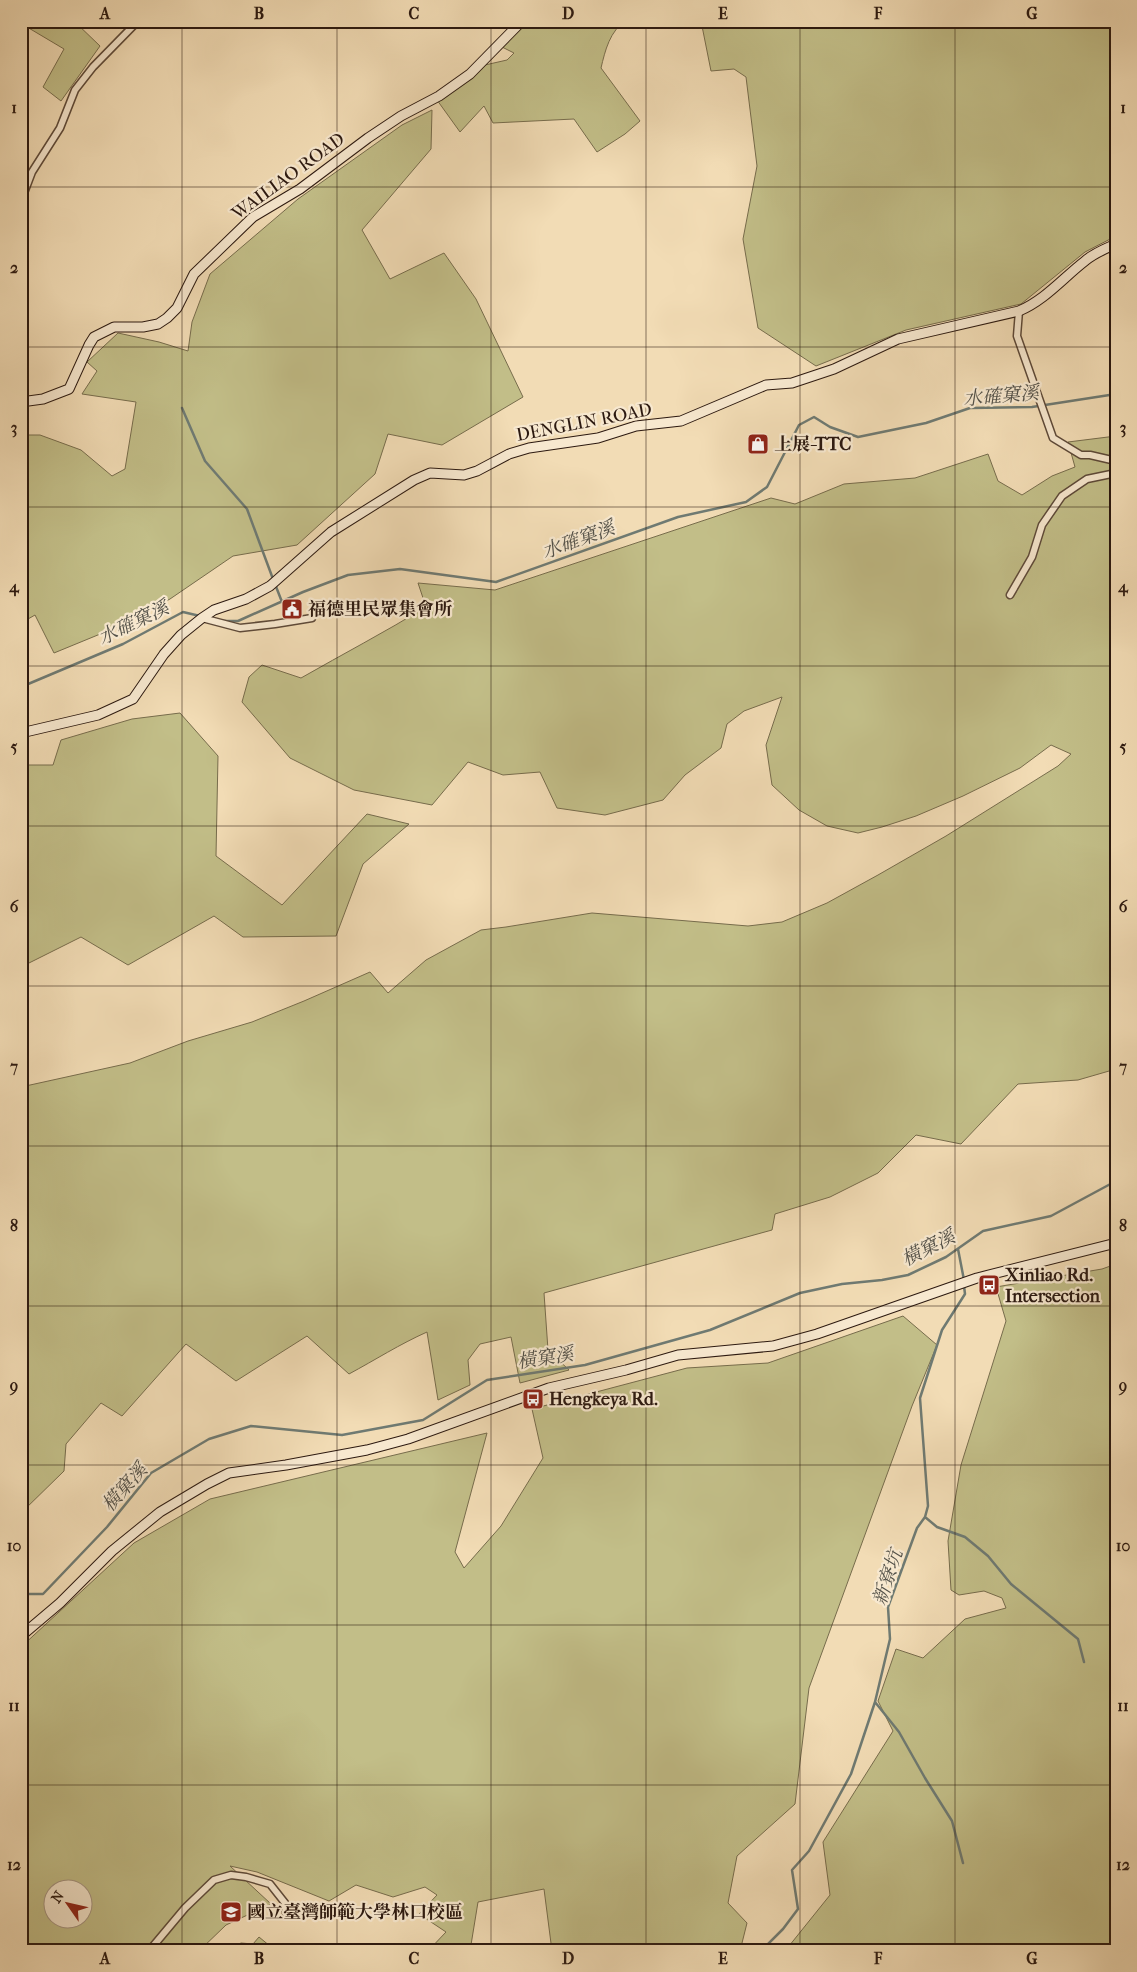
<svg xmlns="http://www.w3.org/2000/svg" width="1137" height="1972" font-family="'IM FELL French Canon','Noto Serif TC',serif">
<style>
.green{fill:#c2be88;stroke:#776c4c;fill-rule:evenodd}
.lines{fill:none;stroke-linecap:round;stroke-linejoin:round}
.stream{stroke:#6f7a72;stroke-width:2.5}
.street-casing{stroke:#5e4a39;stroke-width:9}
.secondary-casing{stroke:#2c1910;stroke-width:11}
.street{stroke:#f7e8cf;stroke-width:6}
.secondary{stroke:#f7e8cf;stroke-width:9}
.grid{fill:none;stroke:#2c1910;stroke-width:1;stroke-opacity:0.55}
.labels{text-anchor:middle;stroke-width:4.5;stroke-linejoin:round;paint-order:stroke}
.street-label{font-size:18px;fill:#2c1910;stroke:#f7e8cf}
.poi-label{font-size:18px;font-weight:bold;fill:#2c1910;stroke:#f7e8cf;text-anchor:start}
.water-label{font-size:19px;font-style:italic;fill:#535149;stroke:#f7e8cf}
.neatline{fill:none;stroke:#2c1910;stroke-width:2}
.grid-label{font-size:16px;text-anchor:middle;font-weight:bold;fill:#2c1910}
</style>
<rect width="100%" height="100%" fill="#f2dcb5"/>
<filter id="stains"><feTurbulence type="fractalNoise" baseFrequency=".004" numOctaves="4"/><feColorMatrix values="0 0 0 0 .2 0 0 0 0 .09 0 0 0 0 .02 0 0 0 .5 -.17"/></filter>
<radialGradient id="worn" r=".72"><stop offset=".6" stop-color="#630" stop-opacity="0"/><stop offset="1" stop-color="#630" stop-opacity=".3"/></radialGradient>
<!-- green -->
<path class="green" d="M 21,21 L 74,21 L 100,46 L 61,101 L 43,87 L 64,49 L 27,27 L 21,35 Z
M 526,21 L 626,21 C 610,30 605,51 601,68 L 640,121 L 625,134 L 597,152 L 574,119 L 493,123 L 484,106 L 460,132 L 437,100 L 485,65 L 507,60 L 514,53 L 502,47 Z
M 701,21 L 1116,21 L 1116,236 L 1085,252 L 1021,304 L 906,330 L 816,366 L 758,328 L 743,239 L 757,166 L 746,77 L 734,69 L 711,71 Z
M 432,110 L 431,149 L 362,230 L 390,279 L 444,253 L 476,299 L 523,397 L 442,445 L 388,434 L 375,474 L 297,545 L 233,556 L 170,599 L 127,623 L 54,653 L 35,615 L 21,623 L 21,435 L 40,435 L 81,450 L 112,476 L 125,469 L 136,402 L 82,394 L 97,371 L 87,362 L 118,333 L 159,342 L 188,351 L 192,322 L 210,274 L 298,199 L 402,125 Z
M 1116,436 L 1116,1069 L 1078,1080 L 1018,1084 L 961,1144 L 916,1135 L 878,1173 L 830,1197 L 775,1214 L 772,1230 L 544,1293 L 548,1350 L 569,1370 L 520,1383 L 511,1337 L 480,1344 L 468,1360 L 470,1385 L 438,1400 L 427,1332 C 400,1344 375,1360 349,1374 L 307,1336 L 236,1381 L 186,1344 L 122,1416 L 101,1403 L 66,1444 L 64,1471 L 21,1513 L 21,1087 L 130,1063 L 188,1041 L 252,1022 L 304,1001 L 370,972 L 388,993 L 426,960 L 481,930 L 506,927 L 592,913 L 748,926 L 782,922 L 827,903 L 878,875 L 946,836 L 1058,766 L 1071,754 L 1051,745 L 1020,768 L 963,796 L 916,816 L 882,827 L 858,833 L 827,826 L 799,810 L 772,785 L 766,745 L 782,697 L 744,711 L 727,724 L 721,748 L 685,775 L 663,800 L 605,815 L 557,808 L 540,772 L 503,775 L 468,762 L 432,805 L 354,790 L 290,758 L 242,702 L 249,677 L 262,665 L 301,678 C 343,654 385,632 426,607 L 418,583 L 495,590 L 771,498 L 795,504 L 844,484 L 915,478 L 988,454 L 998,481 L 1022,495 L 1052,476 L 1075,467 L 1068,442 Z
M 180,713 L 218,756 L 216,856 L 282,905 L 367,814 L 409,824 L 363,864 L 336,936 L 243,937 L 214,916 L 128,965 L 81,937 L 21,967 L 21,765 L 53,765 L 61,740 L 132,719 Z
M 1116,1264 L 1116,1951 L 785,1951 L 830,1895 L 823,1842 L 893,1731 L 878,1701 L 896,1649 L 923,1658 L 965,1619 L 1006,1608 L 1002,1598 L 984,1591 L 959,1595 L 951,1590 L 948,1541 L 961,1465 L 1006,1321 L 996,1287 L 1102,1269 Z
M 903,1316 L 937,1345 L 912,1406 L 809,1688 L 795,1804 L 737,1856 L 728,1903 L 747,1923 L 740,1951 L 552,1951 L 544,1889 L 478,1902 L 470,1951 L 428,1951 L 446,1932 L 419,1914 L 437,1895 L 425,1887 L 393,1897 L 356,1885 L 329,1901 L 257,1872 L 230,1866 L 271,1904 L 226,1925 L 199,1951 L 21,1951 L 21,1647 L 134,1543 L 210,1499 L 487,1433 L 455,1552 L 464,1568 L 501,1526 L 543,1458 L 532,1409 L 687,1368 L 768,1363 ZM 52,1890 L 82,1890 L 82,1920 L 52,1920 Z
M 259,1937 L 276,1951 L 226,1951 L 241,1943 L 253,1944 Z"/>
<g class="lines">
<!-- stream -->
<path class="stream" d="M 182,408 L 205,461 L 247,509 L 273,579
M 275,584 L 282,602
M 223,621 L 238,621 L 303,592 L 348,575 L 400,569 L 496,582 L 678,517 L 746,502 L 767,487 L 799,425 L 814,417 L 830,427 L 858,437 L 926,423 L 970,408 L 1032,407 L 1116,394
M 21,687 L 123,644 L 183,612 L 200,616
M 958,1249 L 964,1280
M 925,1517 L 937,1527 L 965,1537 L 988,1556 L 1011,1584 L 1078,1639 L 1084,1662
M 21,1594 L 43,1594 L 107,1527 L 151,1473 L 209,1439 L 251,1426 L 342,1435 L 423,1420 L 487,1380 L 585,1365 L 710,1330 L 800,1293 L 842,1284 L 882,1280 L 908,1275 L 946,1257 L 983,1231 L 1051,1216 L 1116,1181
M 875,1702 L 899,1732 L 925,1778 L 952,1821 L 963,1863
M 761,1951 L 783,1929 L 798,1909 L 792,1870 L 809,1851 L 851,1774 L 875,1702 L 890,1639 L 888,1607 L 917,1528 L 925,1517 L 928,1506 L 920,1398 L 942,1330 L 965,1294 L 964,1286"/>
<!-- street casing -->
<g class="street-casing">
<path id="street" d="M 21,201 L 32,172 L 60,128 L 75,90 L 93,67 L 138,21
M 1019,311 L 1017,336 L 1053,438 L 1081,455 L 1090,455 L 1116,461
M 1010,595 L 1032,557 L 1042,525 L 1062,496 L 1087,479 L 1116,473
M 202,618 L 240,628 L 275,624 L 312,618
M 149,1951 L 185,1908 L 214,1880 L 231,1875 L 246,1877 L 270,1884 L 285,1903 L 286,1913"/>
</g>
<!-- secondary casing -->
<g class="secondary-casing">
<path id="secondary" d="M 21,402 L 43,399 L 69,389 L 89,345 L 94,337 L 114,327 L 143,327 L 158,324 L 167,318 L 177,308 L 194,274 L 253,217 L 300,189 L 368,138 L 401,116 L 439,96 L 470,74 L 522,21
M 21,733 L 98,715 L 133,699 L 164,654 L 181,635 L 202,618 L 214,610 L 246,599 L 270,586 L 331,532 L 414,480 L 430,473 L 464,475 L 477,471 L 509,454 L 529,448 L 598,438 L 636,426 L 681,421 L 766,385 L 792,383 L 834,369 L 898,339 L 1019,311 C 1045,300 1063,278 1085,261 C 1094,253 1105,249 1116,244
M 21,1636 L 60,1603 L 112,1551 L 160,1512 L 207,1484 L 229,1473 L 286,1465 L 367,1450 L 408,1439 L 549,1388 L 626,1370 L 678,1355 L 773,1346 L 817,1334 L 977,1278 L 1116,1243"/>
</g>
<!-- street -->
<use href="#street" class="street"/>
<!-- secondary -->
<use href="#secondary" class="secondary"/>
</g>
<!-- grid -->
<path class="grid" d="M 182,21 L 182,1951M 337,21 L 337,1951M 491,21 L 491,1951M 646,21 L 646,1951M 800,21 L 800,1951M 955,21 L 955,1951M 21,187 L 1116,187M 21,347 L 1116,347M 21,507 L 1116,507M 21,666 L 1116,666M 21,826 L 1116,826M 21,986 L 1116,986M 21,1146 L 1116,1146M 21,1306 L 1116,1306M 21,1465 L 1116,1465M 21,1625 L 1116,1625M 21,1785 L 1116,1785"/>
<!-- icons -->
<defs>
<g id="shop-square" transform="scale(1.125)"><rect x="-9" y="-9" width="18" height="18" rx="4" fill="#8f2418" stroke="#f7e8cf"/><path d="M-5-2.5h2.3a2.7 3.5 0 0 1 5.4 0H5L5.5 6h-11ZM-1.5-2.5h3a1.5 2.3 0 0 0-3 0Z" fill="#fff"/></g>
<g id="civic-square" transform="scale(1.125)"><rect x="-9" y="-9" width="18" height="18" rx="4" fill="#8f2418" stroke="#f7e8cf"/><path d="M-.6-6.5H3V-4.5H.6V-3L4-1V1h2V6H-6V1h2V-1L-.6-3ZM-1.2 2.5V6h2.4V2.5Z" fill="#fff"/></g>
<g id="bus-square" transform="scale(1.125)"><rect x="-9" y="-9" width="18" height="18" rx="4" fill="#8f2418" stroke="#f7e8cf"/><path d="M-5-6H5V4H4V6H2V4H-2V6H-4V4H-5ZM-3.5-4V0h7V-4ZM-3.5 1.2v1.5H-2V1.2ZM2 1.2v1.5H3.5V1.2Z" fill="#fff"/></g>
<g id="university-square" transform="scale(1.125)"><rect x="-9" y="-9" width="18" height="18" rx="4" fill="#8f2418" stroke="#f7e8cf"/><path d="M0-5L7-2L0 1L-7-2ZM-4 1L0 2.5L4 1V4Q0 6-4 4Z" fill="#fff"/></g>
</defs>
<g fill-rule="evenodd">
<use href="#shop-square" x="758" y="444"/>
<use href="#civic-square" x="292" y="609"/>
<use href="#bus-square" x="989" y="1285"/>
<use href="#bus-square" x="533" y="1399"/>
<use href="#university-square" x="231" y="1912"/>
</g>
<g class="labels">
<!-- street labels -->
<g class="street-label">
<text transform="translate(288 176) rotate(-36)" y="6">WAILIAO ROAD</text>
<text transform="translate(584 422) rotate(-11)" y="6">DENGLIN ROAD</text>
</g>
<!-- poi labels -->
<g class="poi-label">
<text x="774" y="450">上展-TTC</text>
<text x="308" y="615">福德里民眾集會所</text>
<text x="1005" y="1281">Xinliao Rd.<tspan x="1005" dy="21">Intersection</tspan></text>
<text x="549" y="1405">Hengkeya Rd.</text>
<text x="247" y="1918">國立臺灣師範大學林口校區</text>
</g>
<!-- water labels -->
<g class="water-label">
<text transform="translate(1001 395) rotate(-5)" y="7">水確窠溪</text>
<text transform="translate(578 539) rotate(-20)" y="7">水確窠溪</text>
<text transform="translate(133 622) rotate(-26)" y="7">水確窠溪</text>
<text transform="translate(928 1247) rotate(-27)" y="7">橫窠溪</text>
<text transform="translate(545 1357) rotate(-9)" y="7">橫窠溪</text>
<text transform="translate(124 1487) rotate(-48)" y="7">橫窠溪</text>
<text transform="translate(887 1577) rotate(-72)" y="7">新寮坑</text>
</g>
</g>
<!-- margin -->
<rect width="1137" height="1972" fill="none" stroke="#f2dcb5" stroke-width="55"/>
<!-- north arrow -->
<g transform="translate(68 1904) rotate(304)"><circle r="24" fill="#f7e8cf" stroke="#a69583"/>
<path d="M0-4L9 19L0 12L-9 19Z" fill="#8f2418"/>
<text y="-8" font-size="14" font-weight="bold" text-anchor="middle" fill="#2c1910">N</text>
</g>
<rect x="28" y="28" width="1082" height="1916" class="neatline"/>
<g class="grid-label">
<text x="105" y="19">A</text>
<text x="259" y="19">B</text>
<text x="414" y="19">C</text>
<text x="568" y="19">D</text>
<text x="723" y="19">E</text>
<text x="878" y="19">F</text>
<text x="1032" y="19">G</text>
<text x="14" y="113">1</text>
<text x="1123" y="113">1</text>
<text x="14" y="273">2</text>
<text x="1123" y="273">2</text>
<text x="14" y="433">3</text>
<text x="1123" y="433">3</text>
<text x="14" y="592">4</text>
<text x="1123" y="592">4</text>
<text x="14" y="752">5</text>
<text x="1123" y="752">5</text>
<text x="14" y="912">6</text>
<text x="1123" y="912">6</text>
<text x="14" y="1072">7</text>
<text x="1123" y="1072">7</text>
<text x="14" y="1231">8</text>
<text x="1123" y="1231">8</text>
<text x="14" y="1391">9</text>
<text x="1123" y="1391">9</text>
<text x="14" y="1551">10</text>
<text x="1123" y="1551">10</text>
<text x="14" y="1711">11</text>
<text x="1123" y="1711">11</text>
<text x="14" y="1870">12</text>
<text x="1123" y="1870">12</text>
<text x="105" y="1964">A</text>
<text x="259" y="1964">B</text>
<text x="414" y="1964">C</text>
<text x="568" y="1964">D</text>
<text x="723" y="1964">E</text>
<text x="878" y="1964">F</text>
<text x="1032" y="1964">G</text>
</g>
<rect width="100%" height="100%" filter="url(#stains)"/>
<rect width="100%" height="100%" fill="url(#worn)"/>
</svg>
